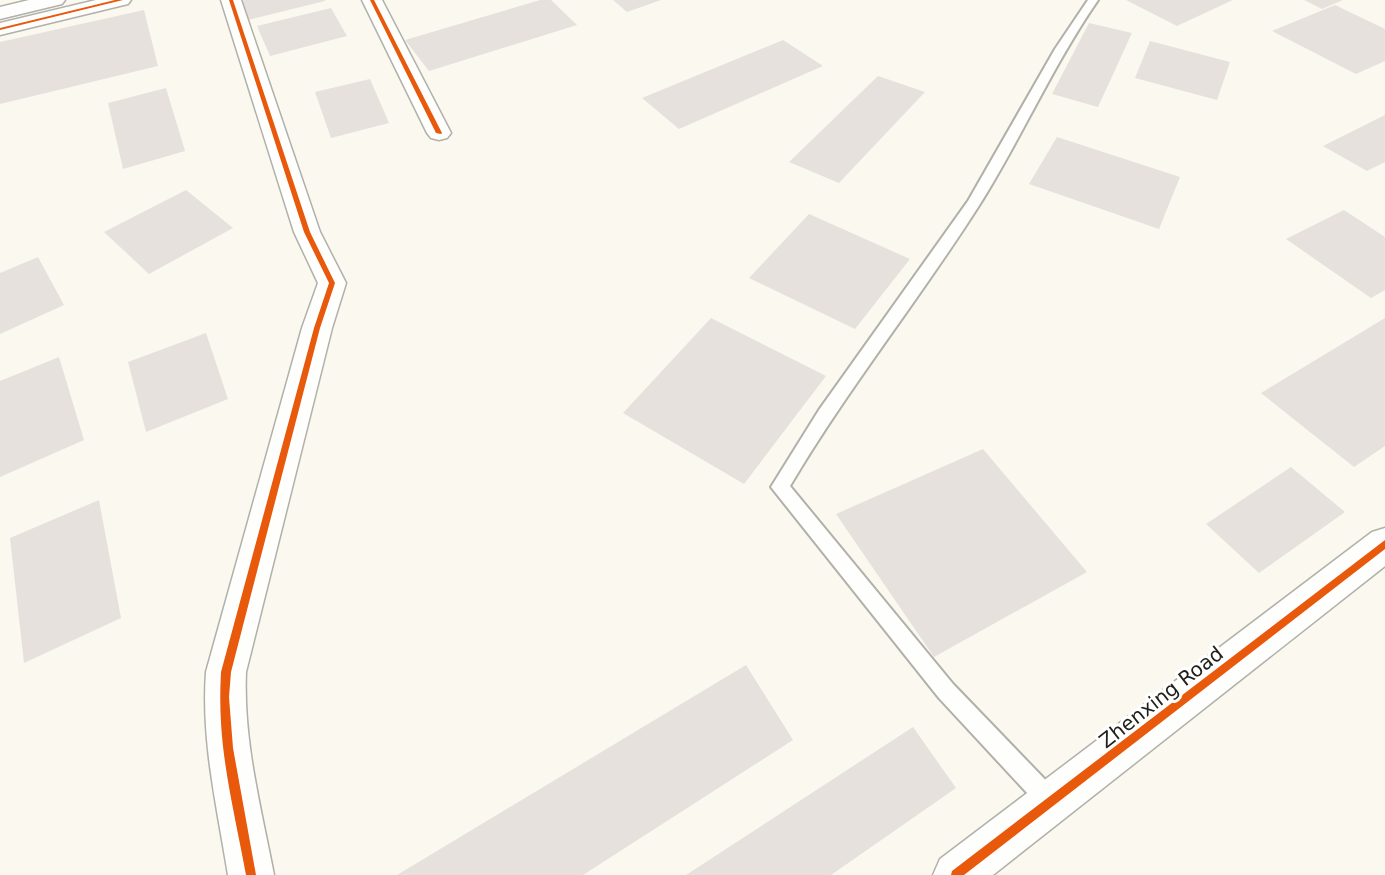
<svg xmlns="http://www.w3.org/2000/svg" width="1385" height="875" font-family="'DejaVu Sans',sans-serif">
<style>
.building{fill:#e6e1dd}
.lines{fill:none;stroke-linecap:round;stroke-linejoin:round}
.service-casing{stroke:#b1b0a9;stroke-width:4}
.minor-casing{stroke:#b1b0a9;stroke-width:3}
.tertiary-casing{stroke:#b1b0a9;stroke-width:3}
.primary-casing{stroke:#b1b0a9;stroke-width:3}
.service{fill:#fefefd;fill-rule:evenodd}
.minor{fill:#fefefd;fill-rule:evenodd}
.tertiary{fill:#fefefd;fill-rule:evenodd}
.primary{fill:#fefefd;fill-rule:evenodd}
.cycleway-casing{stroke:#fff;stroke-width:3}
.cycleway{fill:#e8590c;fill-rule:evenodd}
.labels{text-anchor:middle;stroke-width:6;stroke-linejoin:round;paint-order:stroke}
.near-street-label{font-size:20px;fill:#21201a;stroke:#fff}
</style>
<rect width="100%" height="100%" fill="#faf8ef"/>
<!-- building -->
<path class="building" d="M 245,0 L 325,0 L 325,1 L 248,20 L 240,1 Z
M 540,0 L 551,0 L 577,25 L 429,71 L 405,40 Z
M 613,0 L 661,0 L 627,12 Z
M 1126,0 L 1233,0 L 1177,26 Z
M 1304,0 L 1343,0 L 1322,9 Z
M 1335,5 L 1385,29 L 1385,61 L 1356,74 L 1272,31 Z
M 331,8 L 347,36 L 270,56 L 257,26 Z
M 144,10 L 158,66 L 0,104 L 0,42 Z
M 1089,23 L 1132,33 L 1098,107 L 1052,94 Z
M 783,40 L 823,66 L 679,129 L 642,98 Z
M 1150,41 L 1230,62 L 1217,100 L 1135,78 Z
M 878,76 L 925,92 L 839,183 L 789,162 Z
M 370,79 L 389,123 L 331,138 L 315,92 Z
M 166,88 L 185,151 L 123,169 L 108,103 Z
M 1385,115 L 1385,162 L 1367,171 L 1323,146 Z
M 1057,137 L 1180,177 L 1159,229 L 1029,184 Z
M 186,190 L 233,228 L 149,274 L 104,232 Z
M 1344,210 L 1385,237 L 1385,290 L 1371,298 L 1286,239 Z
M 809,214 L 910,259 L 855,329 L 749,278 Z
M 38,257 L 64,305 L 0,334 L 0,273 Z
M 711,318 L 826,376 L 744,484 L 623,413 Z
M 1385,318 L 1385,446 L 1354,467 L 1261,393 Z
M 206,333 L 228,399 L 146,432 L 128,362 Z
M 59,357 L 84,440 L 0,477 L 0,381 Z
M 983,449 L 1087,572 L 934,657 L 836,514 Z
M 1291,467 L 1345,512 L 1259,573 L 1206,524 Z
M 99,500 L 121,618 L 24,663 L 10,538 Z
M 746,665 L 793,740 L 583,875 L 397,875 Z
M 913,727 L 956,788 L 831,875 L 686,875 Z"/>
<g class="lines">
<!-- service casing -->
<g class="service-casing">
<path id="service" d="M 1088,0 L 1098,0 C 1053,65 1022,137 980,204 C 919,300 848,388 790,486 L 953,684 L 1058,793 L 1061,801 L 1058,809 L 1050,812 L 1042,809 L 939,698 L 771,487 L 819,410 L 968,201 L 1055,49 Z"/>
</g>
<!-- minor casing -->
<g class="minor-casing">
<path id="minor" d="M 96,0 L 131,0 L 128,4 L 0,35 L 0,23 Z
M 221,0 L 241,0 L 320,232 L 346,283 L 332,328 L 246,672 C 243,741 261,807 274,875 L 228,875 C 217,807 201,741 206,672 L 302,328 L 318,283 L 294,232 Z
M 362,0 L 382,0 L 451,133 L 447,138 L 439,140 L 431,138 L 427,133 Z"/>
</g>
<!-- tertiary casing -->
<g class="tertiary-casing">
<path id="tertiary" d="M 1385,528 L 1385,566 L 993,875 L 933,875 L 940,859 L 1372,532 Z"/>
</g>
<!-- primary casing -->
<g class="primary-casing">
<path id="primary" d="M 29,0 L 65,0 L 62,4 L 0,19 L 0,7 Z"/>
</g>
<!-- service -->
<use href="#service" class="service"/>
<!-- minor -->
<use href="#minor" class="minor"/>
<!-- tertiary -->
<use href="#tertiary" class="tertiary"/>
<!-- primary -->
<use href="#primary" class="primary"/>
<!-- cycleway casing -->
<g class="cycleway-casing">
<path id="cycleway" d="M 115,0 L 123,0 L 0,30 L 0,28 Z
M 229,0 L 233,0 L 310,232 L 335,283 L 320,328 L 231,672 L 229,697 L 233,748 L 256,875 L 246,875 C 237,825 224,774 221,723 C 220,706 220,689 221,672 L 314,328 L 329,283 L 304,232 Z
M 370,0 L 374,0 L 442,133 L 441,134 L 436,133 Z
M 1385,540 L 1385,549 L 964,875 L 951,875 L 952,871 Z"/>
</g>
<!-- cycleway -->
<use href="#cycleway" class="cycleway"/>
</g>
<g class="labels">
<!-- near-street labels -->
<g class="near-street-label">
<text transform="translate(1161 697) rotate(-38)" y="7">Zhenxing Road</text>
</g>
</g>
</svg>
